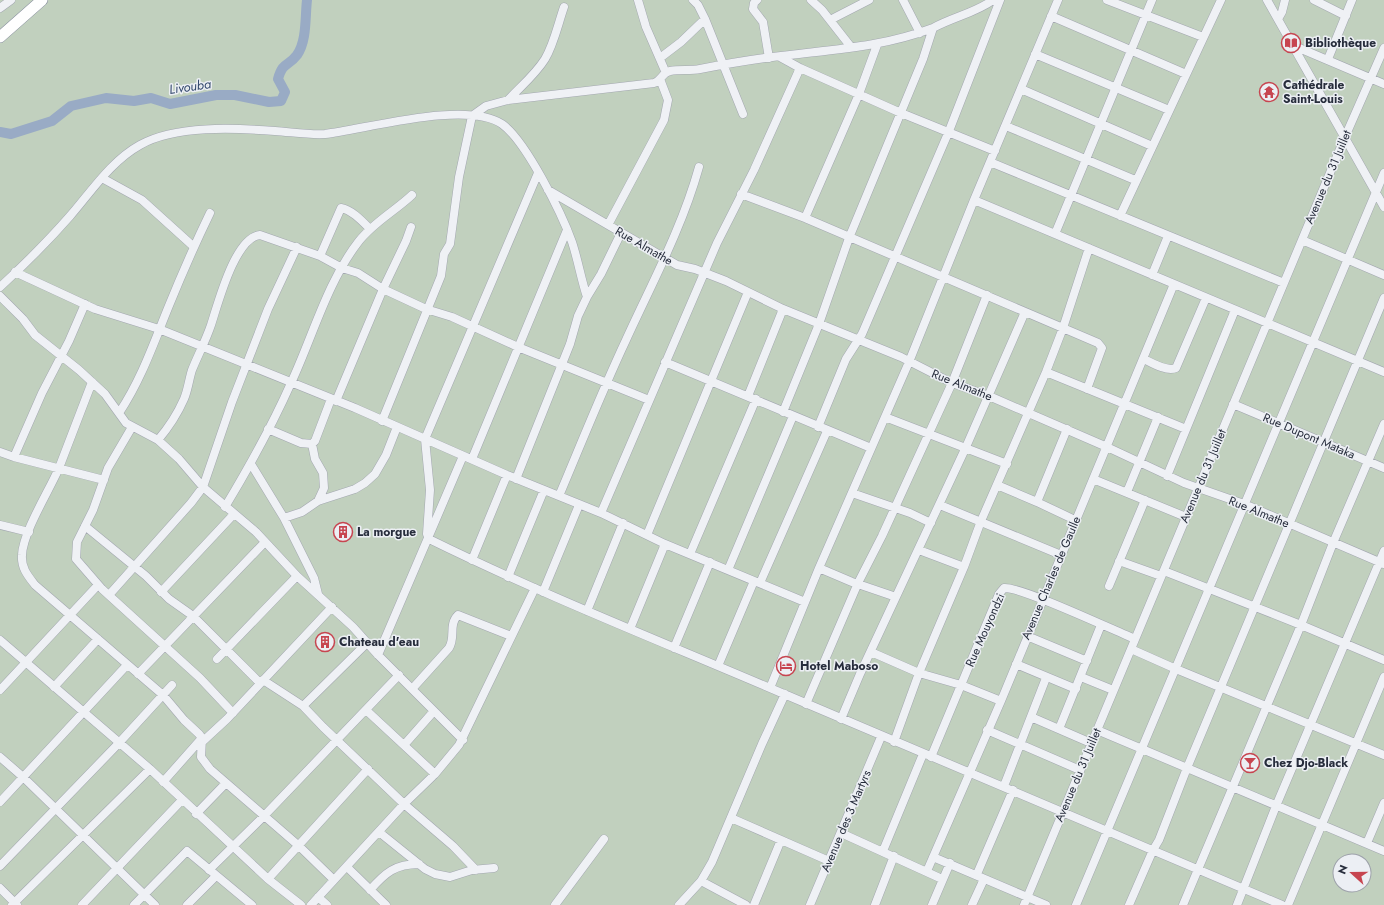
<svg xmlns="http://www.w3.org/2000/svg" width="1384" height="905" font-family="Jost,sans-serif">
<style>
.green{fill:#c1d0be;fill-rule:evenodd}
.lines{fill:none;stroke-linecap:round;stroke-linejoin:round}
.river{stroke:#99abc5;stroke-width:10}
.minor-casing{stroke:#a3a7b0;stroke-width:9}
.highway-casing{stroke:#858c9c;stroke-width:12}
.minor{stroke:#eff1f5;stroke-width:8}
.highway{stroke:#fff;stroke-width:11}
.labels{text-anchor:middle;stroke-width:3;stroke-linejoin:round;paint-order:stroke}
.poi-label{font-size:12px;font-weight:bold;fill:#272d3c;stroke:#eceff4;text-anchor:start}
.street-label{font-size:12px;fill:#272d3c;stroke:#eceff4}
.water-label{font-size:13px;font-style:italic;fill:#33496d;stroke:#eceff4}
</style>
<rect width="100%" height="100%" fill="#dde0e6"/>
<!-- green -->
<path class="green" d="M 0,0 L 1384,0 L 1384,905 L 0,905 ZM 1340,861 L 1364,861 L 1364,885 L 1340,885 Z"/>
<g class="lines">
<!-- river -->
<path class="river" d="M 0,132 L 11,134 L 52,121 L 71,106 L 106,98 L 134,101 L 151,98 L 170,104 L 216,95 L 235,95 L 269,102 L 281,101 L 285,92 L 278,79 C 283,61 288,67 297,55 C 307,41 305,17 307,0"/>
<!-- minor casing -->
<g class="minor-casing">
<path id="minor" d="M 638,0 L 646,27 L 666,73
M 693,0 L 698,5 L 705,19 L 743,114
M 757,0 L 754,3 L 753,9 L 763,22 L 769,58
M 811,0 L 822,10 L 851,47
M 903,0 L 920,33
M 1107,0 L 1203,37
M 1267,0 L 1384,207
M 1314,0 L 1346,16
M 0,8 L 11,0
M 1051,16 L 1186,74
M 1278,19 L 1282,12 L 1285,0
M 830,20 L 869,0
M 1292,45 L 1384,84
M 1035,54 L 1169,110
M 780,57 L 800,68 L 901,113 L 995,151
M 660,58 L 681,42 L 705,19
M 1328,59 L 1352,0
M 1021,89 L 1152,146
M 508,100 C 520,87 535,75 545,59 C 554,44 558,24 564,7
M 1006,126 L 1135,180
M 990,162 L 1284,283
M 538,173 L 425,439 L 430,490 L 427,534 L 429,539 C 545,596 665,643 784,694 C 950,764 1116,834 1282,905
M 102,178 L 142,200 L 194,247
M 548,190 L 677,265 L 695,269 L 726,281 L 783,309 L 901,357 L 952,383 L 989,396 L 1107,447 L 1184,483 L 1244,504 L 1384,564
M 741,194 L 805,218 L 1098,343 L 1102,348 L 1087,389
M 974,200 L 1384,372
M 1120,216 L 1221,0
M 805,218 L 859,94 L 877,45
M 608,225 L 664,120 L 668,100 L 660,79
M 1055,234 L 1152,0
M 1302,240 L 1384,275
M 320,256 L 341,208 C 352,210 362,221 370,229
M 15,272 L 95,309 L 159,329 L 355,408 L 507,475 L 601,513 L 665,544 L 805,602
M 1152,275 L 1168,236
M 0,287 C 24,265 49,240 70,216 C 91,192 111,161 140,145 C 175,125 235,128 275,131 C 291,132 309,135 325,134 C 367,129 466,100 502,124 C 526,141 562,214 572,242 C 578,260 581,279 587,297 L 578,316 L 570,344 L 516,479
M 0,296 L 23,319 L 35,335 L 79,370 L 105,394 L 126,423 L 158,440 L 179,459 L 203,487 L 256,532 L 297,576 L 353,627 L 378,655 L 463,740
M 587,297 L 601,274 L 621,233
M 1144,359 C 1152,363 1167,372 1176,368 L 1206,298
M 665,362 L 871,448
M 1046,372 L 1186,429
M 92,382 C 81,411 70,440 59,468 C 49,491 23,532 22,555 C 21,568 28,576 35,585 L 163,695 L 184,720 L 199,734 L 202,738 L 201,757 L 210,769 L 299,846 L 334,880
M 748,396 L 783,309
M 336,401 L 383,289 L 406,241 L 411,227
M 1233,404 L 1384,468
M 783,412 L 819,324 L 849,238 L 923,59 L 933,28 C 953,17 975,13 993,0
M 119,413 C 141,380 153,345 168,308 C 181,276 195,244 210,213
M 885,417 L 1007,464
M 382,421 L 441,276 L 444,254 L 450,244 L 459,177 L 472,116 L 486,106 L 508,100 L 654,83 C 661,81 662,73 670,71 C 680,69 690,71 700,69 C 730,63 760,58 790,55 C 840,49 885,46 933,28
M 132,427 L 108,468 L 93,510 L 77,542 L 76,559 L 102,589 L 200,678 L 233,713
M 818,427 L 846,359 L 862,334 L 949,131 L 1000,0
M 268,429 L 301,443 L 312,444 L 315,441 L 331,399
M 1067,429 L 1037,502 L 1075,520
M 158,440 C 169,427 177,415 184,399 C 188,390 189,379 192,370 C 198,355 206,340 211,325 C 218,304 235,237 260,235 L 320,256 L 342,268 L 358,273 L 383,289 L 426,309 L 452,317 L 518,347 L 649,400
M 312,444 L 315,459 L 323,473 L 324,488 L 318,501
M 0,452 L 14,457 L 104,480
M 14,457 L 42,393 L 69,341 L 85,304
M 472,459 L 567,230
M 251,464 L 284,518 L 314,578 L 318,594
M 1167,476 L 1235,310
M 1093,479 L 1186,517
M 997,485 L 1037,502
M 1127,492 L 1158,417
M 852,493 L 910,513 L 931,523
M 559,496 C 581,444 602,391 626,340 C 652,283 682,228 699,167
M 940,505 L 1061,555
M 225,507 C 249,467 272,426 291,383 C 313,336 327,282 359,241 C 374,222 395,211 412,195
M 601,513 L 717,243 L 754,170 L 800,68
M 284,518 L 302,512 L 318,501 L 355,489 L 365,483 L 375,474 L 386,455 L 397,427
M 0,525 L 29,532
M 85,526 L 146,576 L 169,599 L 193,616 L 260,683
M 647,535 L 748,292
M 919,550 L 964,567
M 690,554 L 756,399
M 472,560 L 507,475
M 1119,561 L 1161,576
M 819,568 L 852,582 L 896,597
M 728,570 L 793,416
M 1164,571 L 1301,625 L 1384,660
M 508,577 L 544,490
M 760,583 L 827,431
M 1109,586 L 1145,500
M 161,592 L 234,514
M 543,592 L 579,505
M 109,595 L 191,503 L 203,487 L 232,402 L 268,309 L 297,247
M 587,611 L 623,523
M 630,629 L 665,544
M 1027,636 L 1087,661
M 0,640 L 150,769 L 268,879 L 301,905
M 367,643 L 303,706 L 323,727 L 404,804 L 453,846 L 476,870
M 674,648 L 710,562
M 1131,649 L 1176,669 L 1384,755
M 871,652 L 919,673 L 961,685 L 1001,701
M 378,655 L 463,456
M 217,659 L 297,576
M 1016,664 L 1076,689
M 718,666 L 754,581
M 138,674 L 265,542
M 1081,677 L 1113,690
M 263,680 L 303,706
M 54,687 L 98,639
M 770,688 L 819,568 L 909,362 L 974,200 L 1058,0
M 412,689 L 449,648 C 456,637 448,625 458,615 L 511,636
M 0,690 L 98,585
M 806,704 L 858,583 L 882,536 L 952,383 L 987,295
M 366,710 L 435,774
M 1031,717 L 1091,743
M 841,719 L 860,674 L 966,447 L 1025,312
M 1059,729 L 1101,625
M 987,730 L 1080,770
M 1097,730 L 1384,851
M 894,742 L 919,673 L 964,567 L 981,521 L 1046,372 L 1063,328 L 1089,248
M 201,743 L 227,719 L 332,607
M 404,745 L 434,711
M 0,757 L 23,777 L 155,905
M 931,757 L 999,594 L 1004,588 C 1020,586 1113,630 1135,639
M 163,782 L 202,738
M 1004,786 L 1046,678
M 0,802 L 127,665
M 196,814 L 226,783
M 731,818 L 829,861
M 379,832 L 425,869 L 435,874 L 450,877 L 472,870 L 494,868
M 841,833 L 942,879
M 1367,843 L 1384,803
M 883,851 L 923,754
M 933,857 L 1046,905
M 0,866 L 118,744 L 172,685
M 347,867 L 386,905
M 209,870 L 263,817 L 399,675
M 927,871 L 1001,701 L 1174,284
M 977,874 L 1013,790
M 268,879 L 368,769
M 701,881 L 746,905
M 0,888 L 17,905
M 370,890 C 385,873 395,864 419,864
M 318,897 L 327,905
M 12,905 L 150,769
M 82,905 L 182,800
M 134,905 L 187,851 L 252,905
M 187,905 L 216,876
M 311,905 L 404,804 L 435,774 L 459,745 L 535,588
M 555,905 L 604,839
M 679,905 L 701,881 L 712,862 L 762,744 L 785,694
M 754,905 L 781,840
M 810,905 L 881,737
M 875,905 L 894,856
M 932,905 L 950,863
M 972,905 L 984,879
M 1024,905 L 1345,137 L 1384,48
M 1076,905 L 1384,173
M 1129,905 L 1153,850 L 1159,840 L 1187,768 L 1384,298
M 1183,905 L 1301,625 L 1333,543 L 1384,424
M 1237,905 L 1276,806 L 1384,551
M 1288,905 L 1384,677"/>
</g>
<!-- highway casing -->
<g class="highway-casing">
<path id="highway" d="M 0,37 L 42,0"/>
</g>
<!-- minor -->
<use href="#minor" class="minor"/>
<!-- highway -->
<use href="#highway" class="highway"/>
</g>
<!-- icons -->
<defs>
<g id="library-ring" transform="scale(1)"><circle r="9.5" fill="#eceff4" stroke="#c74550" stroke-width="1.5"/><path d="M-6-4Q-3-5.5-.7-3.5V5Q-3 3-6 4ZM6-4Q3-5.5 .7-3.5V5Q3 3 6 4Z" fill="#c74550"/></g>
<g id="temple-ring" transform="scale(1)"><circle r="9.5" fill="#eceff4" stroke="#c74550" stroke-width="1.5"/><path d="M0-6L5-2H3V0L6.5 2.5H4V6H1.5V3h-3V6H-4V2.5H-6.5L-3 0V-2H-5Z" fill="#c74550"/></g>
<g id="building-ring" transform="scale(1)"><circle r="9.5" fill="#eceff4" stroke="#c74550" stroke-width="1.5"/><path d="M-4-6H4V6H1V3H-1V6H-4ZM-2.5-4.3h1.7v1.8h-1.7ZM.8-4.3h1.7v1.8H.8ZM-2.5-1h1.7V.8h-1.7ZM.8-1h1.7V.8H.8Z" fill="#c74550"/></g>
<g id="hotel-ring" transform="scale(1)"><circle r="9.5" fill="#eceff4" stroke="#c74550" stroke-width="1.5"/><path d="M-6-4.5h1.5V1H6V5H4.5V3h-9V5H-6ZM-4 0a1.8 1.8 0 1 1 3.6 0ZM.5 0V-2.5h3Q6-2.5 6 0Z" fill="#c74550"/></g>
<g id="bar-ring" transform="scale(1)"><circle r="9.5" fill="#eceff4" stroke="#c74550" stroke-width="1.5"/><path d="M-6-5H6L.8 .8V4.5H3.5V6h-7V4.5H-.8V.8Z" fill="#c74550"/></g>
</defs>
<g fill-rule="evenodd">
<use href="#library-ring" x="1291" y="43"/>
<use href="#temple-ring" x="1269" y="92"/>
<use href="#building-ring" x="343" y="532"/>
<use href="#building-ring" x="325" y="642"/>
<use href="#hotel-ring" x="786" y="666"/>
<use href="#bar-ring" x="1250" y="763"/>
</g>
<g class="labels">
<!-- poi labels -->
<g class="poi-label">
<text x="1305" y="47">Bibliothèque</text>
<text x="1283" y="89">Cathédrale<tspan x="1283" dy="14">Saint-Louis</tspan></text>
<text x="357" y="536">La morgue</text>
<text x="339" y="646">Chateau d'eau</text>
<text x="800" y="670">Hotel Maboso</text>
<text x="1264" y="767">Chez Djo-Black</text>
</g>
<!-- street labels -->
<g class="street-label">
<text transform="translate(1328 177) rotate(-67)" y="4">Avenue du 31 Juillet</text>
<text transform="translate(644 246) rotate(30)" y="4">Rue Almathe</text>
<text transform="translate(962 385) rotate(22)" y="4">Rue Almathe</text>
<text transform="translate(1309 436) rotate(23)" y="4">Rue Dupont Mataka</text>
<text transform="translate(1203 476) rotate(-67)" y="4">Avenue du 31 Juillet</text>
<text transform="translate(1259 512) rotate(22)" y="4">Rue Almathe</text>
<text transform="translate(1051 578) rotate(-67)" y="4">Avenue Charles de Gaulle</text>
<text transform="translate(985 630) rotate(-66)" y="4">Rue Mouyondzi</text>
<text transform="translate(1078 775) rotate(-67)" y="4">Avenue du 31 Juillet</text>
<text transform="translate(846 821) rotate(-67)" y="4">Avenue des 3 Martyrs</text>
</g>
<!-- water labels -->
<g class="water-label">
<text transform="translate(190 86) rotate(-8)" y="5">Livouba</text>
</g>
</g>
<!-- north arrow -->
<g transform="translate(1352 873) rotate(291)"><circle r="19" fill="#eceff4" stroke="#9da1aa"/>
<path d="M0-3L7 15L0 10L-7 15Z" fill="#c74550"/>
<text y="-6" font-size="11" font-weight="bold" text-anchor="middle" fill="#272d3c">N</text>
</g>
</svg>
